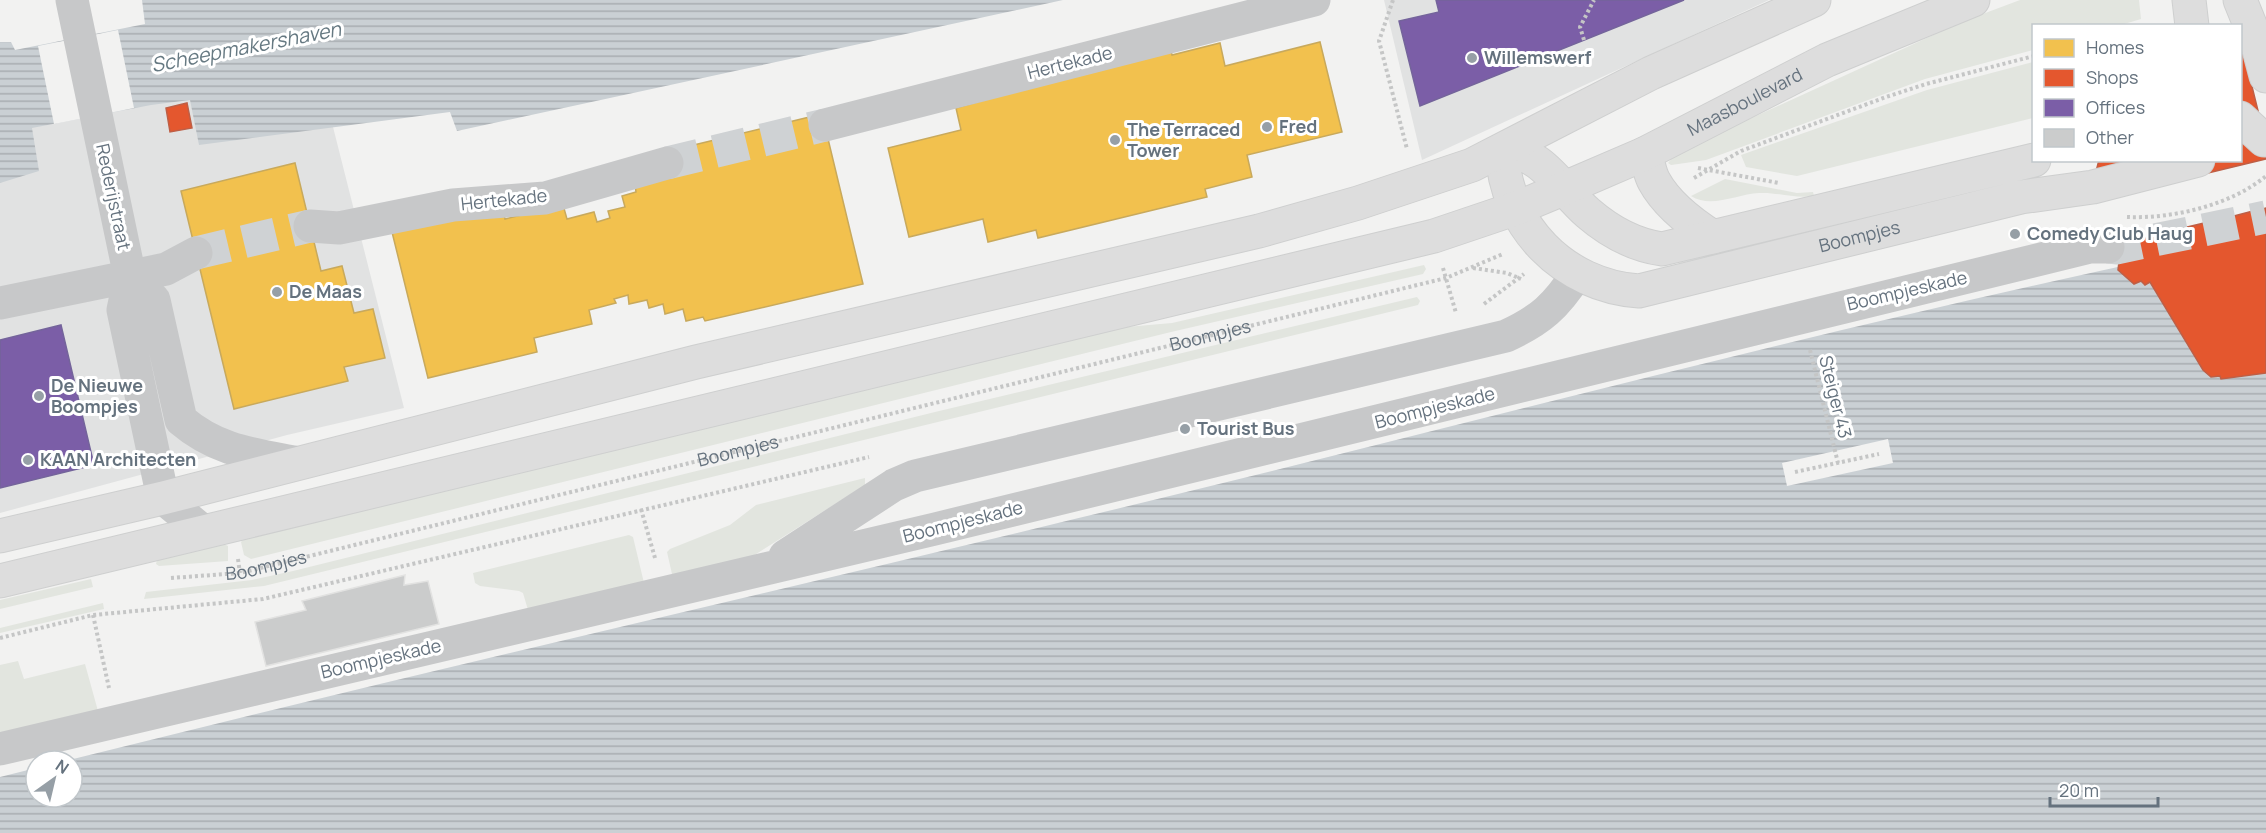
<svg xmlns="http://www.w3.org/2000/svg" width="2266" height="833" font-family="Manrope,sans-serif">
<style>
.built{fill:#e1e2e2}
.green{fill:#e2e5df}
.water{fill:url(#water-rules)}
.pier{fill:#f2f2f1}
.homes{fill:#f2c14e;stroke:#c8a95c;stroke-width:1.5}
.shops{fill:#e4572e;stroke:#be5f46;stroke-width:1.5}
.offices{fill:#7b5ea7;stroke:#74649b;stroke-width:1.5}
.building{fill:#cbcccc;stroke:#e2e2e1;stroke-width:1.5}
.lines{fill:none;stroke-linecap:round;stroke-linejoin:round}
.street-tunnel{stroke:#cfd2d4;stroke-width:33;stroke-dasharray:33 16;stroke-linecap:butt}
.secondary-casing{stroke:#cecfcf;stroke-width:35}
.primary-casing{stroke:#cecfcf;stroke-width:35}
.path{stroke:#c5c6c6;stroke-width:4;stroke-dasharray:3 3;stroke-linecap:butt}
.street{stroke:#c7c8c9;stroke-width:33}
.secondary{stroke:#ddd;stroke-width:33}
.primary{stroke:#ddd;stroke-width:33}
.poi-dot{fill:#969fa6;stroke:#fff;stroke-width:2}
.labels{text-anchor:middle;stroke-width:6;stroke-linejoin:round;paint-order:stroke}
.poi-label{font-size:18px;font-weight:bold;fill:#65727e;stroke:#fff;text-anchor:start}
.street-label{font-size:18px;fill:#65727e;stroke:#fff}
.water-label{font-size:20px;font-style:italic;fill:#667982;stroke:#fff}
</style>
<defs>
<pattern id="water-rules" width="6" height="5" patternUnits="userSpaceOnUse" patternTransform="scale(1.5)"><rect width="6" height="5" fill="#cad0d4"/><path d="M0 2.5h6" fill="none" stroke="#a8adb1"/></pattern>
</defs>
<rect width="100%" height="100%" fill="#f2f2f1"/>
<!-- built -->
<path class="built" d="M 1384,0 L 1769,0 L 1422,160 Z
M 205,88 L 331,119 L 404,408 L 287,435 L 0,513 L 0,120 Z"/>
<!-- green -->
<path class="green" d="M 2020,0 L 2139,0 L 2141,19 L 2121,25 L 2034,26 L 2033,50 L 1925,79 L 1706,160 L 1671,165 L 1668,163 L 1677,152 L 1964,21 Z
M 2033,62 L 2033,118 L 1797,176 L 1746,167 L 1741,155 L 1927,90 Z
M 1725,179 L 1797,193 L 1813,192 L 1814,196 C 1795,199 1778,192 1759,193 C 1737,194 1711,209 1691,196 Z
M 1424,265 L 1426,269 L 1423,274 L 1171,332 L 251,559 L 244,555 L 241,542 L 244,538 L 1092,330 L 1172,323 Z
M 1417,297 L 1420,301 L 1418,305 L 264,586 L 144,599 L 146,592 L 252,580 L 293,571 L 935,412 Z
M 865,478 L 865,485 L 753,556 L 675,577 L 672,574 L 667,552 L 670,549 L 730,525 L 756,505 Z
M 629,535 L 633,537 L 644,583 L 528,610 L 523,593 L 519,591 L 480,586 L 475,583 L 473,573 Z
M 224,544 L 228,546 L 228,561 L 159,566 L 156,564 L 157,560 Z
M 91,579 L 93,587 L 0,609 L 0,600 Z
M 103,603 L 104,609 L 0,633 L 0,628 Z
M 18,661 L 24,679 L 85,664 L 98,711 L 0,740 L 0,665 Z"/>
<!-- water -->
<path class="water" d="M 142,0 L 1063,0 L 457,131 L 450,112 L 199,145 L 190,100 L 151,105 L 32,128 L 39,171 L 0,183 L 0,42 L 11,42 L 15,50 L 145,24 Z
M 2266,236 L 2266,833 L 0,833 L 0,777 L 36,768 L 36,797 L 72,797 L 72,761 L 65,761 C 436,668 810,584 1182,493 C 1543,405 1902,309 2266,236 Z"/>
<!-- pier -->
<path class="pier" d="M 118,30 L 134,108 L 54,124 L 38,46 Z
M 1888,439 L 1893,463 L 1787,486 L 1782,463 Z"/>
<!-- homes -->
<path class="homes" d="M 1320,42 L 1342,132 L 1247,155 L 1252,177 L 1205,189 L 1207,197 L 1038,238 L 1036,230 L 988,242 L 983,219 L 909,237 L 888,148 L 961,130 L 956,108 L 1170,47 L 1172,55 L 1220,43 L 1225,66 Z
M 822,114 L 863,284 L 705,321 L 703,317 L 686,321 L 683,309 L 665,314 L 663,304 L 649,308 L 647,300 L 629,304 L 628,295 L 614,299 L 616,303 L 589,310 L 592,324 L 534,338 L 537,352 L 428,378 L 392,232 L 502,206 L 505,219 L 563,205 L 567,219 L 594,212 L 597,222 L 610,218 L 608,211 L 625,207 L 622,196 L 636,192 L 635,184 L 665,152 Z
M 295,163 L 321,271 L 342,266 L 354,313 L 373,309 L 385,358 L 344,367 L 348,381 L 234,409 L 181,191 Z"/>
<!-- shops -->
<path class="shops" d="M 2241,42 L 2266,143 L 2266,159 L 2088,202 L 2099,160 L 2240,160 Z
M 187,103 L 192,128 L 170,132 L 166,108 Z
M 2255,207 L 2259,210 L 2266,208 L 2266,373 L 2221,379 L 2220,376 L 2211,377 L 2203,370 L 2150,282 L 2145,285 L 2141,281 L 2134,284 L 2118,270 L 2119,262 L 2103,254 L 2114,245 L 2156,235 L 2158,231 L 2162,233 L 2204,223 L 2207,219 L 2211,222 L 2253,211 Z"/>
<!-- offices -->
<path class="offices" d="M 1436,0 L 1684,0 L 1420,106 L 1399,21 L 1439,12 Z
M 61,325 L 94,465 L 0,488 L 0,340 Z"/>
<!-- building -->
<path class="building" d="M 405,575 L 404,585 L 428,581 L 439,624 L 266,666 L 255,622 L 306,610 L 302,601 Z"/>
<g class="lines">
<!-- street-tunnel -->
<path class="street-tunnel" d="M 667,163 L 825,125
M 2108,247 L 2116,248 L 2266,217
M 196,253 L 310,226"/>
<!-- secondary casing -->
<g class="secondary-casing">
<g id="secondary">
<path d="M 2189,0 L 2192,26"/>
<path d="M 2240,0 L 2257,42 L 2266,76"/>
<path d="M 2240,118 L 2264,140"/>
<path d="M 1644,154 C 1649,162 1649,172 1654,181 C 1667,205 1691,223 1713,237"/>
<path id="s2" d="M 2034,160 L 1662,249 C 1634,245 1610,232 1588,213 C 1561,190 1542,150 1502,151 C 1505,226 1564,286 1639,291 L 2021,197 L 2093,187 L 2198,160"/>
</g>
</g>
<!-- primary casing -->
<g class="primary-casing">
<g id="primary">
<path d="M 0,536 L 163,498 L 696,362 L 1259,231 L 1358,203 L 1472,165 L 1651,73 L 1814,0"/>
<path id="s3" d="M 0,581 L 1434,236 L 1517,208 L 1565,188 L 1644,154 L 1827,60 L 1973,0"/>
</g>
</g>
<!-- path -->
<g class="path">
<path d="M 1393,0 L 1379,41 L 1407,149"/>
<path d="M 1584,40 L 1580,27 L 1594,0"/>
<path d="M 1698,168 L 1779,183"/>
<path d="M 1694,178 L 1741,151 L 1886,97 L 1926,84 L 2034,56"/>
<path d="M 2127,217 C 2173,219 2231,205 2266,176"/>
<path d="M 1443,268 L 1456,313"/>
<path d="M 1473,268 L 1507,273 L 1521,279"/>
<path d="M 1484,304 L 1524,274"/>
<path d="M 1810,350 L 1838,463"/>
<path d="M 1795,472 L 1879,454"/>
<path d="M 641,509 L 655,558"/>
<path d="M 238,559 L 240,573"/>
<path id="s1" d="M 171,578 L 240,573 L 1446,278 L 1503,254"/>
<path d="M 93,615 L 109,688"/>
<path d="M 0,638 L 93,615 L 263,599 L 869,457"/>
</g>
<!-- street -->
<path class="street" d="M 72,0 L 130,277 L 123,310 L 163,498 L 203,531
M 825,125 L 1314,0
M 310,226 L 339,228 L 453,205 L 545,198 L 667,163
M 130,277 L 154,300 L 181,420 C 216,450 251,454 294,462
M 0,303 L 166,269 L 196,253
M 785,556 L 894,485 L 915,476 L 1506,336 C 1541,320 1556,306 1577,274
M 0,749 L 935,529 L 2090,247 L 2108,247"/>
<!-- secondary -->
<use href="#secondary" class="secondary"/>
<!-- primary -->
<use href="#primary" class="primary"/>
</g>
<!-- markers -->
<g class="poi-dot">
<circle cx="1472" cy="58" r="6"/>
<circle cx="1267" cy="127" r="6"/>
<circle cx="1115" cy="140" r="6"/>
<circle cx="2015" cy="234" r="6"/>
<circle cx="277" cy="292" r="6"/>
<circle cx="39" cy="396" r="6"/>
<circle cx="1185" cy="429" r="6"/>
<circle cx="28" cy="460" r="6"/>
</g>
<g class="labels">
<!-- poi labels -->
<g class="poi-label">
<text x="1484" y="64">Willemswerf</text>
<text x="1279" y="133">Fred</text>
<text x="1127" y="136">The Terraced<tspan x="1127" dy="21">Tower</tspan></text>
<text x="2027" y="240">Comedy Club Haug</text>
<text x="289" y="298">De Maas</text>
<text x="51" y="392">De Nieuwe<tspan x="51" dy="21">Boompjes</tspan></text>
<text x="1197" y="435">Tourist Bus</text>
<text x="40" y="466">KAAN Architecten</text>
</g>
<!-- street labels -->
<g class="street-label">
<text transform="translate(1070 63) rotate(-14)" y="6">Hertekade</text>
<text dy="6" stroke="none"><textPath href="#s3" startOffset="1814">Maasboulevard</textPath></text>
<text transform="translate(113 197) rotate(78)" y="6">Rederijstraat</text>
<text transform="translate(504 200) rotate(-6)" y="6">Hertekade</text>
<text dy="6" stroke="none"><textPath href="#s2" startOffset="1017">Boompjes</textPath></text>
<text transform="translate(1907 291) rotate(-13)" y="6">Boompjeskade</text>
<text dy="6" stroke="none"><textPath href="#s1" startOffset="1068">Boompjes</textPath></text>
<text transform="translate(1835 397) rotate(76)" y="6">Steiger 43</text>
<text transform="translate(1435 408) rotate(-14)" y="6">Boompjeskade</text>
<text dy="6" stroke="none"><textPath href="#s1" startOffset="582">Boompjes</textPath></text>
<text transform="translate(963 522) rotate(-14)" y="6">Boompjeskade</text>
<text dy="6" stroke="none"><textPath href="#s1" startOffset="96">Boompjes</textPath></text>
<text transform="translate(381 659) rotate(-13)" y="6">Boompjeskade</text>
</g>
<!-- water labels -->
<g class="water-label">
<text transform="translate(246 47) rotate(-11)" y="7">Scheepmakershaven</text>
</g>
</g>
<!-- legend -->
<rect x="2032" y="24" width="210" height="138" fill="#ffffff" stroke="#c1c7cb" stroke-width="1.5"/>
<rect x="2044" y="39" width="30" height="18" fill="#f2c14e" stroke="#c1c7cb" stroke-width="1.5"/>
<text x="2086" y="54" font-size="18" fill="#65727e">Homes</text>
<rect x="2044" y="69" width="30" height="18" fill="#e4572e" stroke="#c1c7cb" stroke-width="1.5"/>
<text x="2086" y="84" font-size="18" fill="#65727e">Shops</text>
<rect x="2044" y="99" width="30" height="18" fill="#7b5ea7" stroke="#c1c7cb" stroke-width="1.5"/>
<text x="2086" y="114" font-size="18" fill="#65727e">Offices</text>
<rect x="2044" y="129" width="30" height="18" fill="#cbcccc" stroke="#c1c7cb" stroke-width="1.5"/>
<text x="2086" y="144" font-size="18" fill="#65727e">Other</text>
<!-- north arrow -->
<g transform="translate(54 779) rotate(34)"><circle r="28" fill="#ffffff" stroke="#c1c7cb" stroke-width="1.5"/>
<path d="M0-4.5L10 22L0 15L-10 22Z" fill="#969fa6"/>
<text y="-9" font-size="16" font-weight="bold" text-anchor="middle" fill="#65727e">N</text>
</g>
<!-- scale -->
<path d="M2050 797v9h108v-9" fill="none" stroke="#65727e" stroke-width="3"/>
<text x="2059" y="797" font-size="18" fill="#65727e" stroke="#ffffff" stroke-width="4.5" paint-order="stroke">20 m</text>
</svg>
